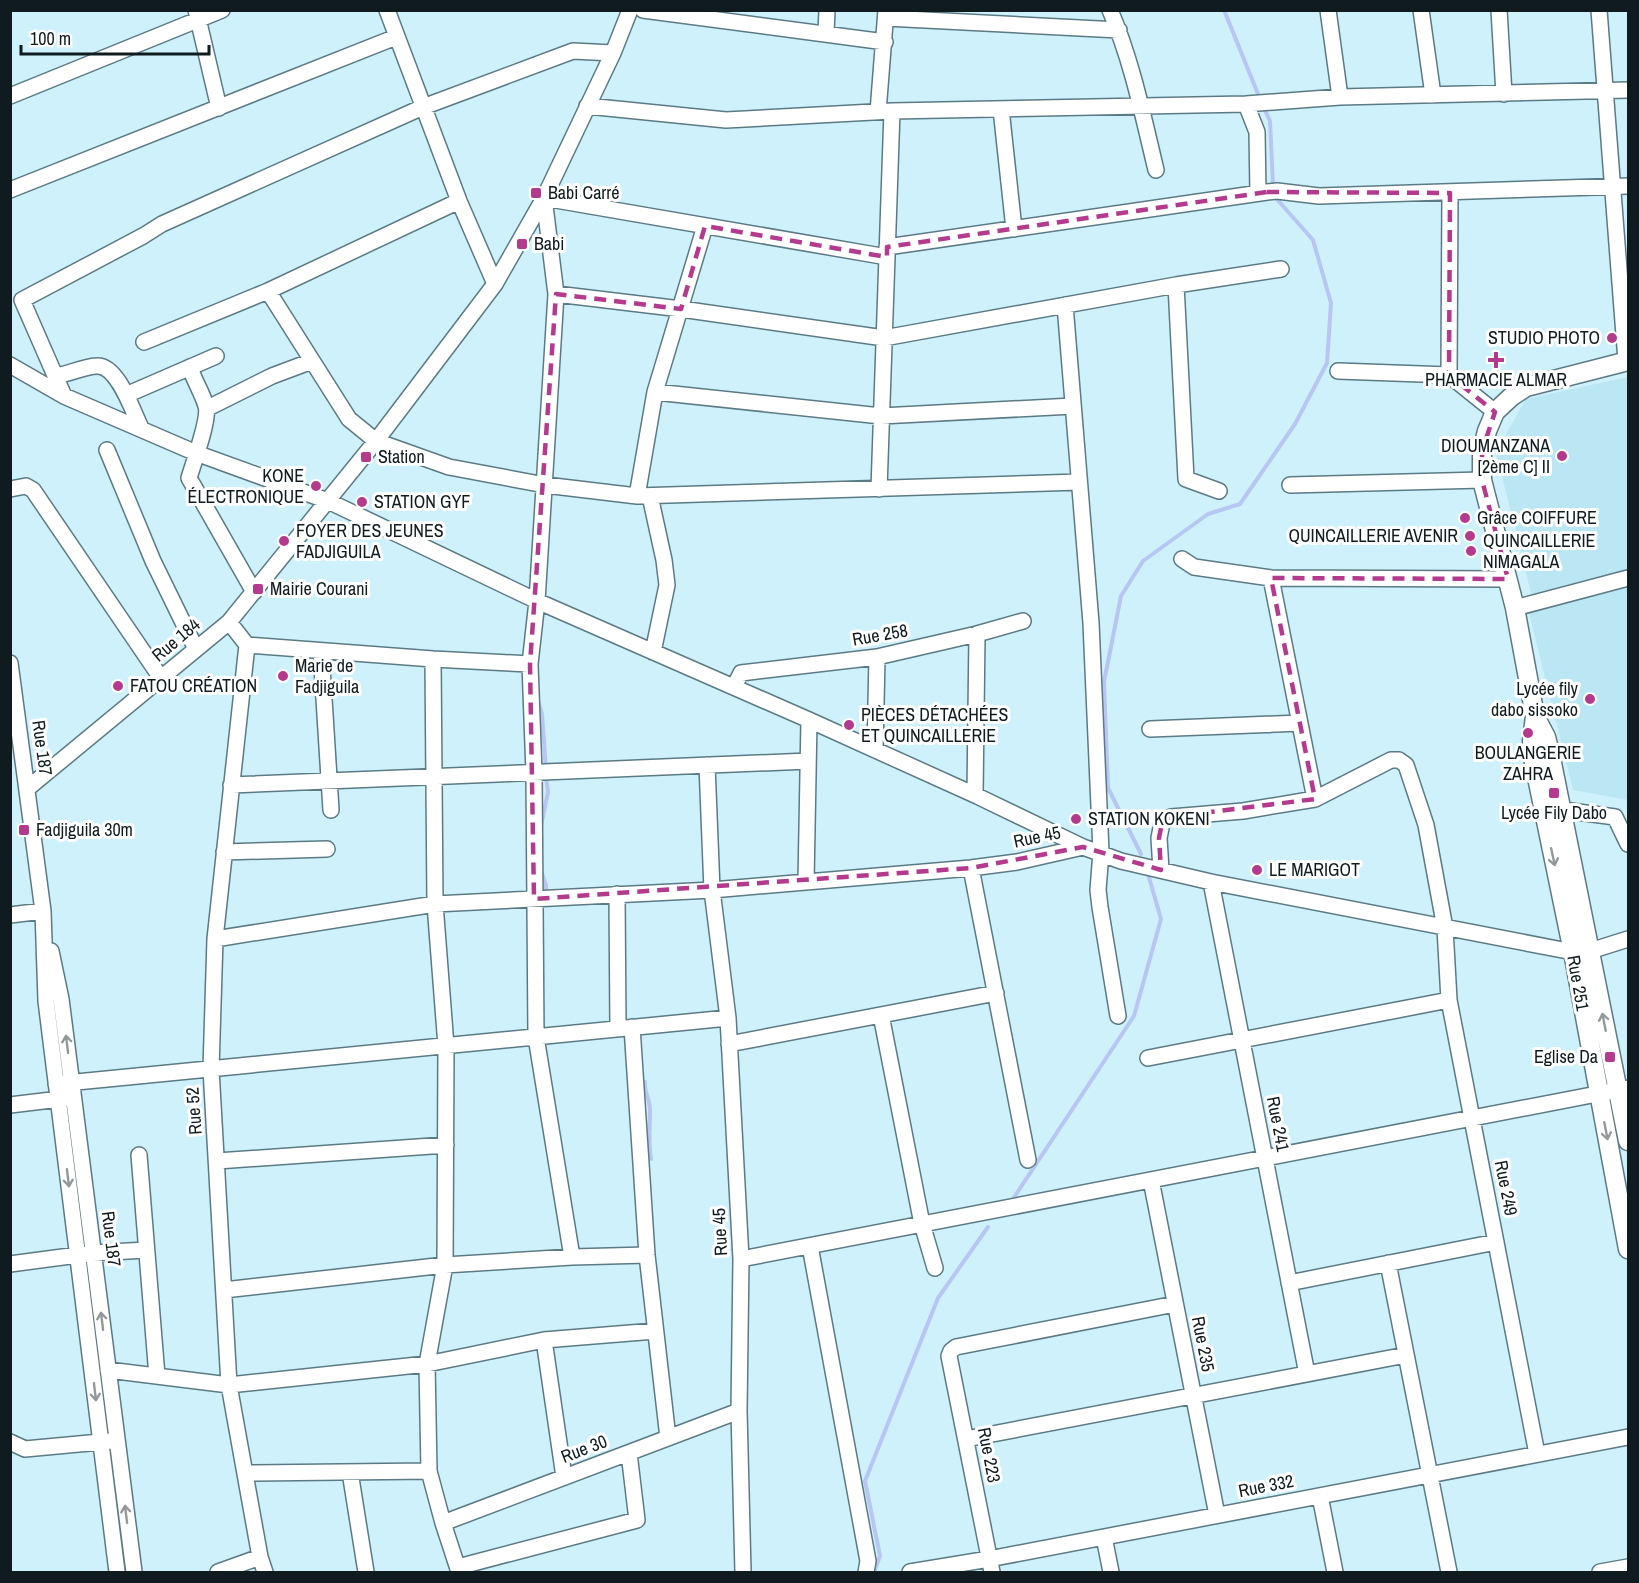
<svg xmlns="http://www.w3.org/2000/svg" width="1639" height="1583" font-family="'Archivo Narrow',sans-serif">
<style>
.built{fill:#bbe6f4}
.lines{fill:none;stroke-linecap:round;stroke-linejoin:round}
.stream{stroke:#b6c7f3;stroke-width:4}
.minor-casing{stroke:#5b7a84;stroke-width:18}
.major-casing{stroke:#5b7a84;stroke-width:21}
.minor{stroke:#fff;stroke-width:15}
.major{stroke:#fff;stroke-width:18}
.oneway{stroke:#93989a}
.marked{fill:none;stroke:#b43a8d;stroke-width:4.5;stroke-dasharray:12 8;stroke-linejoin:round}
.poi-dot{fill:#b43a8d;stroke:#fff;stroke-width:2}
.labels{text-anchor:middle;stroke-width:6;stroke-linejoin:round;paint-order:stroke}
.poi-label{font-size:18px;fill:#0f1b1f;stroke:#fff;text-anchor:start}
.street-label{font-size:18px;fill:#0f1b1f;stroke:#fff}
</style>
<rect width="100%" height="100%" fill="#cff1fc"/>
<!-- built -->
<path class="built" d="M 1628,377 L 1628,572 L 1532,597 L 1496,452 L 1526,399 Z
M 1628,584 L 1628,800 L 1573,790 L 1528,609 Z"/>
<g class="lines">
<!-- stream -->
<path class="stream" d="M 1224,10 L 1260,99
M 1263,106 L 1270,121 L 1273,187
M 538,700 L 542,714 L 546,770
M 541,826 L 548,792 L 546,777
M 1141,854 L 1108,788 L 1104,682 L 1121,596 L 1143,561 L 1208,514 L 1240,504 L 1295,424 L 1327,363 L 1331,303 L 1313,240 L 1275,197
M 541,871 L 546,885 L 546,896
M 645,1082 C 644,1092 650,1100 650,1110 C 650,1128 648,1141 651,1159
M 1011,1202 L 1134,1016 L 1161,919 L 1148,874
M 874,1572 L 880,1556 L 865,1481 L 938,1298 L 988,1227"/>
<!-- minor casing -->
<g class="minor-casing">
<path id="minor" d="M 196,10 L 219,108
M 387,10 L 459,201 L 495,284
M 643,10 L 885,42
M 1110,10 C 1132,61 1143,116 1156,170
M 1328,10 L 1340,97
M 1421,10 L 1433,95
M 1499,10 L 1504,94
M 1599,10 L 1626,361
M 886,18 L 1119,30
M 826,33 L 827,10
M 10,96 L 222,10
M 1246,104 L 1257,132 L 1258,193
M 587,106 L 726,120 L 892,111 L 1246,104 L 1340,97 L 1628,90
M 1001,109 L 1014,229
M 878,112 L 886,10
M 10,190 L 396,37
M 887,247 L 1267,192 L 1277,191 L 1319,196 L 1628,186
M 1176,285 L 1186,479 L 1219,491
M 268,291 L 349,419 L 376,441 L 449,467 L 545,485 L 637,496 L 1079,482
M 556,294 L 681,309 L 884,338 L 1176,285 L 1281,269
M 1065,305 L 1091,623 L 1101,852 L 1098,890 L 1100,907 L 1118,1016
M 144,342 L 268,291 L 459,201
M 10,365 L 64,396 L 196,453 L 328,501 L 537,601 L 809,720 L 975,795 L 1083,847 L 1121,861 L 1211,882 L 1573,952 L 1590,951 L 1628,939
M 190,367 C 194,381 202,392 206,406 C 210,418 193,464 189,478 L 254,592
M 1338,371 L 1449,375 L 1495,412
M 1449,375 L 1450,193
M 56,376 C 69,374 85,366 97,366 C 118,365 133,412 141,428
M 655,392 L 881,416 L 1073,406
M 126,395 L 216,356
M 64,396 L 22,300 L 143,236 L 162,224 L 423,107 L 573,51 L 613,53
M 208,408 L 272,376 L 312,361
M 107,450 L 153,561 L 196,649
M 1290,485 L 1482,480
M 10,489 L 26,486 L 33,490 L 161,678
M 879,489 L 892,111
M 637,496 L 655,392 L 705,226
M 650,496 L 664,560 L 667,585 L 653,652
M 1182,559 L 1194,567 L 1271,578 L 1508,579
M 1271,578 L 1315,799
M 1515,608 L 1628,578
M 229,622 L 247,645 L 433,659 L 530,664
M 247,645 L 215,939 L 211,1069 L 229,1385 L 260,1557 L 265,1572
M 321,651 L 331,810
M 433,659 L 435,904 L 446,1046 L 445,1265 L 427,1364 L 429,1471 L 443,1523 L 459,1572
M 10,663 L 43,911 L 46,1001 L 117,1572
M 734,687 L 741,673 L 877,657 L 977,634 L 1023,621
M 1150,729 L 1300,723
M 875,750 L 877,657
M 707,765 L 712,890 L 728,1018 L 741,1259 L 739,1411 L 743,1572
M 231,785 L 808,761
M 28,788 L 229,622 L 376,441 L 495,284 L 544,198 L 613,53 L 630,10
M 975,795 L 977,634
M 1563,810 L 1615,817 L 1628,844
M 224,852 L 327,849
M 971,868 L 1028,1160
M 1161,870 L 1159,838 L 1162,823 L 1171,817 L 1243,811 L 1315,799 L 1391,760 L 1399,760 L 1406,765 L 1426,825 L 1445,928 L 1449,1000 L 1537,1454
M 806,882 L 809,720
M 1211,882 L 1307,1374
M 617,894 L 618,1029
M 10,915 L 43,911
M 215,939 L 435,904 L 712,890 L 971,868 L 1017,862 L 1083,847
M 51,951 L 61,999 L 134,1572
M 881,1015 L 922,1224 L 935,1268
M 632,1027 L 647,1255 L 668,1438
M 729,1044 L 996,993
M 1148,1058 L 1449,1000
M 56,1084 L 728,1018
M 10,1105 L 68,1098
M 139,1155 L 157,1376
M 217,1161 L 446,1145
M 1151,1180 L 1217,1515
M 810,1246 L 868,1561 L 866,1572
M 572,1257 L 536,1037 L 534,773 L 530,664 L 537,601 L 556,294 L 544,198 L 887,257
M 741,1259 L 1628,1088
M 1388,1263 L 1449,1572
M 10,1264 L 93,1253 L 146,1250
M 1289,1283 L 1496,1242
M 224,1290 L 445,1265 L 572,1257 L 647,1255
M 544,1340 L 564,1477
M 108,1370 L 229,1385 L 427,1364 L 544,1340 L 655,1331
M 966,1439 L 1406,1355
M 10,1442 L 25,1449 L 111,1441
M 350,1472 L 366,1572
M 245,1473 L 429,1471
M 1320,1496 L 1335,1572
M 443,1523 L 739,1411
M 1104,1537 L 1111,1572
M 458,1567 L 637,1520 L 629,1453
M 218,1572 L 260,1557
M 910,1572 L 989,1559 L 1628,1437
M 992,1572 L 949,1356 L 951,1351 L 956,1347 L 1175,1304
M 1600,1572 L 1628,1567"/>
</g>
<!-- major casing -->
<g class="major-casing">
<path id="major" d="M 1628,361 L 1526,387 L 1511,397 L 1495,412 L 1487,431 L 1482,451 L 1482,480 L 1515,608 L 1535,716 L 1546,737 L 1550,753 L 1628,1141
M 1535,716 L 1532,741 L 1533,758 L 1573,952 L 1628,1249"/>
</g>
<!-- minor -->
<use href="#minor" class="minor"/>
<!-- major -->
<use href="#major" class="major"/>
</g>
<!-- one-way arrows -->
<defs><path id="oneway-shaft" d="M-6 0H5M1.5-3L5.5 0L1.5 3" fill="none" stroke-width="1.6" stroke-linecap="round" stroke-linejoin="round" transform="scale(1.5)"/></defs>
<g class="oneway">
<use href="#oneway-shaft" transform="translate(1553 857) rotate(78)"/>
<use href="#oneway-shaft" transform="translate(1604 1022) rotate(-101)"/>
<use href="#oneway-shaft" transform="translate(67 1044) rotate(-97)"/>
<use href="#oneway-shaft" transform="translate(1606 1131) rotate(79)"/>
<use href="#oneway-shaft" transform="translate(68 1178) rotate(83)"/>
<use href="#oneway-shaft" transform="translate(102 1321) rotate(-97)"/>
<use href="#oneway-shaft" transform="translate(95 1392) rotate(83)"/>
<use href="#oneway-shaft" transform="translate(126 1514) rotate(-97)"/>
</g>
<!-- marked area -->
<path class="marked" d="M 1267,192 L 1450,193 L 1449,375 L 1495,412 L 1482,451 L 1482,480 L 1508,579 L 1271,578 L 1315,799 L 1171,817 L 1162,823 L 1159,838 L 1161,870 L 1083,847 L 971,868 L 534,899 L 530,664 L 556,294 L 681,309 L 705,226 L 887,257 L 887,247 Z"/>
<!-- markers -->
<g class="poi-dot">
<rect x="530" y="187" width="12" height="12" rx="3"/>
<rect x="516" y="238" width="12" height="12" rx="3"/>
<circle cx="1612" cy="338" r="6"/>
<path d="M1493 351h6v6h6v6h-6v6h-6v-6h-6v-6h6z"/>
<circle cx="1562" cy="456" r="6"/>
<rect x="360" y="451" width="12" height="12" rx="3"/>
<circle cx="316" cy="486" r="6"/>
<circle cx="362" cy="502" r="6"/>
<circle cx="1465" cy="518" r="6"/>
<circle cx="1470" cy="536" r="6"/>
<circle cx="284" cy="541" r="6"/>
<circle cx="1471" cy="551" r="6"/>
<rect x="252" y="583" width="12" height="12" rx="3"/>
<circle cx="283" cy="676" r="6"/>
<circle cx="118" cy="686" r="6"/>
<circle cx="1590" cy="699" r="6"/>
<circle cx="849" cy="725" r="6"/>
<circle cx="1528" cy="733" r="6"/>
<rect x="1548" y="787" width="12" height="12" rx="3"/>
<circle cx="1076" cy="819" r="6"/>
<rect x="18" y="824" width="12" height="12" rx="3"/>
<circle cx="1257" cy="870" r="6"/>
<rect x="1604" y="1051" width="12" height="12" rx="3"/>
</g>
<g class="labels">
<!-- poi labels -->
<g class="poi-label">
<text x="548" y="199">Babi Carré</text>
<text x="534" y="250">Babi</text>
<text x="1600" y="344" text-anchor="end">STUDIO PHOTO</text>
<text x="1496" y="386" text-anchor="middle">PHARMACIE ALMAR</text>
<text x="1550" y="452" text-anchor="end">DIOUMANZANA<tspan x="1550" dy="21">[2ème C] II</tspan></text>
<text x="378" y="463">Station</text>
<text x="304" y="482" text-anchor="end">KONE<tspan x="304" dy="21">ÉLECTRONIQUE</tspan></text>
<text x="374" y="508">STATION GYF</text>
<text x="1477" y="524">Grâce COIFFURE</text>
<text x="296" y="537">FOYER DES JEUNES<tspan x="296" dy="21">FADJIGUILA</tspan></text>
<text x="1458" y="542" text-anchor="end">QUINCAILLERIE AVENIR</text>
<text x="1483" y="547">QUINCAILLERIE<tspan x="1483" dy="21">NIMAGALA</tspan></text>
<text x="270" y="595">Mairie Courani</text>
<text x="295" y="672">Marie de<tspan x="295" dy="21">Fadjiguila</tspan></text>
<text x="130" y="692">FATOU CRÉATION</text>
<text x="1578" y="695" text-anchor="end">Lycée fily<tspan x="1578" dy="21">dabo sissoko</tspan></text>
<text x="861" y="721">PIÈCES DÉTACHÉES<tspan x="861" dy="21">ET QUINCAILLERIE</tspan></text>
<text x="1528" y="759" text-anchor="middle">BOULANGERIE<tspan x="1528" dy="21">ZAHRA</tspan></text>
<text x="1554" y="819" text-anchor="middle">Lycée Fily Dabo</text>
<text x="1088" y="825">STATION KOKENI</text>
<text x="36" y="836">Fadjiguila 30m</text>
<text x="1269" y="876">LE MARIGOT</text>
<text x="1598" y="1063" text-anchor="end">Eglise Da</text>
</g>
<!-- street labels -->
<g class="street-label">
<text transform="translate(880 635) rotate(-10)" y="6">Rue 258</text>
<text transform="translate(176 640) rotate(-40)" y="6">Rue 184</text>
<text transform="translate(42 748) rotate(82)" y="6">Rue 187</text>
<text transform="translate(1037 837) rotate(-12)" y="6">Rue 45</text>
<text transform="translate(1578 983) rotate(80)" y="6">Rue 251</text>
<text transform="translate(194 1111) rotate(-94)" y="6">Rue 52</text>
<text transform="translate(1278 1124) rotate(79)" y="6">Rue 241</text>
<text transform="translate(1506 1188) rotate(79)" y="6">Rue 249</text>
<text transform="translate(720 1232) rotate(-93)" y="6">Rue 45</text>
<text transform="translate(111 1239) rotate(83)" y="6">Rue 187</text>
<text transform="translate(1203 1344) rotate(79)" y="6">Rue 235</text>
<text transform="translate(584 1449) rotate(-21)" y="6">Rue 30</text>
<text transform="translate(989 1455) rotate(79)" y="6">Rue 223</text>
<text transform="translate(1266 1486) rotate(-11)" y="6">Rue 332</text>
</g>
</g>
<!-- border -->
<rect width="1639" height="1583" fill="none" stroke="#0f1b1f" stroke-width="24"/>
<!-- scale -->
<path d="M21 45v9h188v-9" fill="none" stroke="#0f1b1f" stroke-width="3"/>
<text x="30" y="45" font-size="18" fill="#0f1b1f" stroke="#ffffff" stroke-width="4.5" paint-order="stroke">100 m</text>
</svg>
